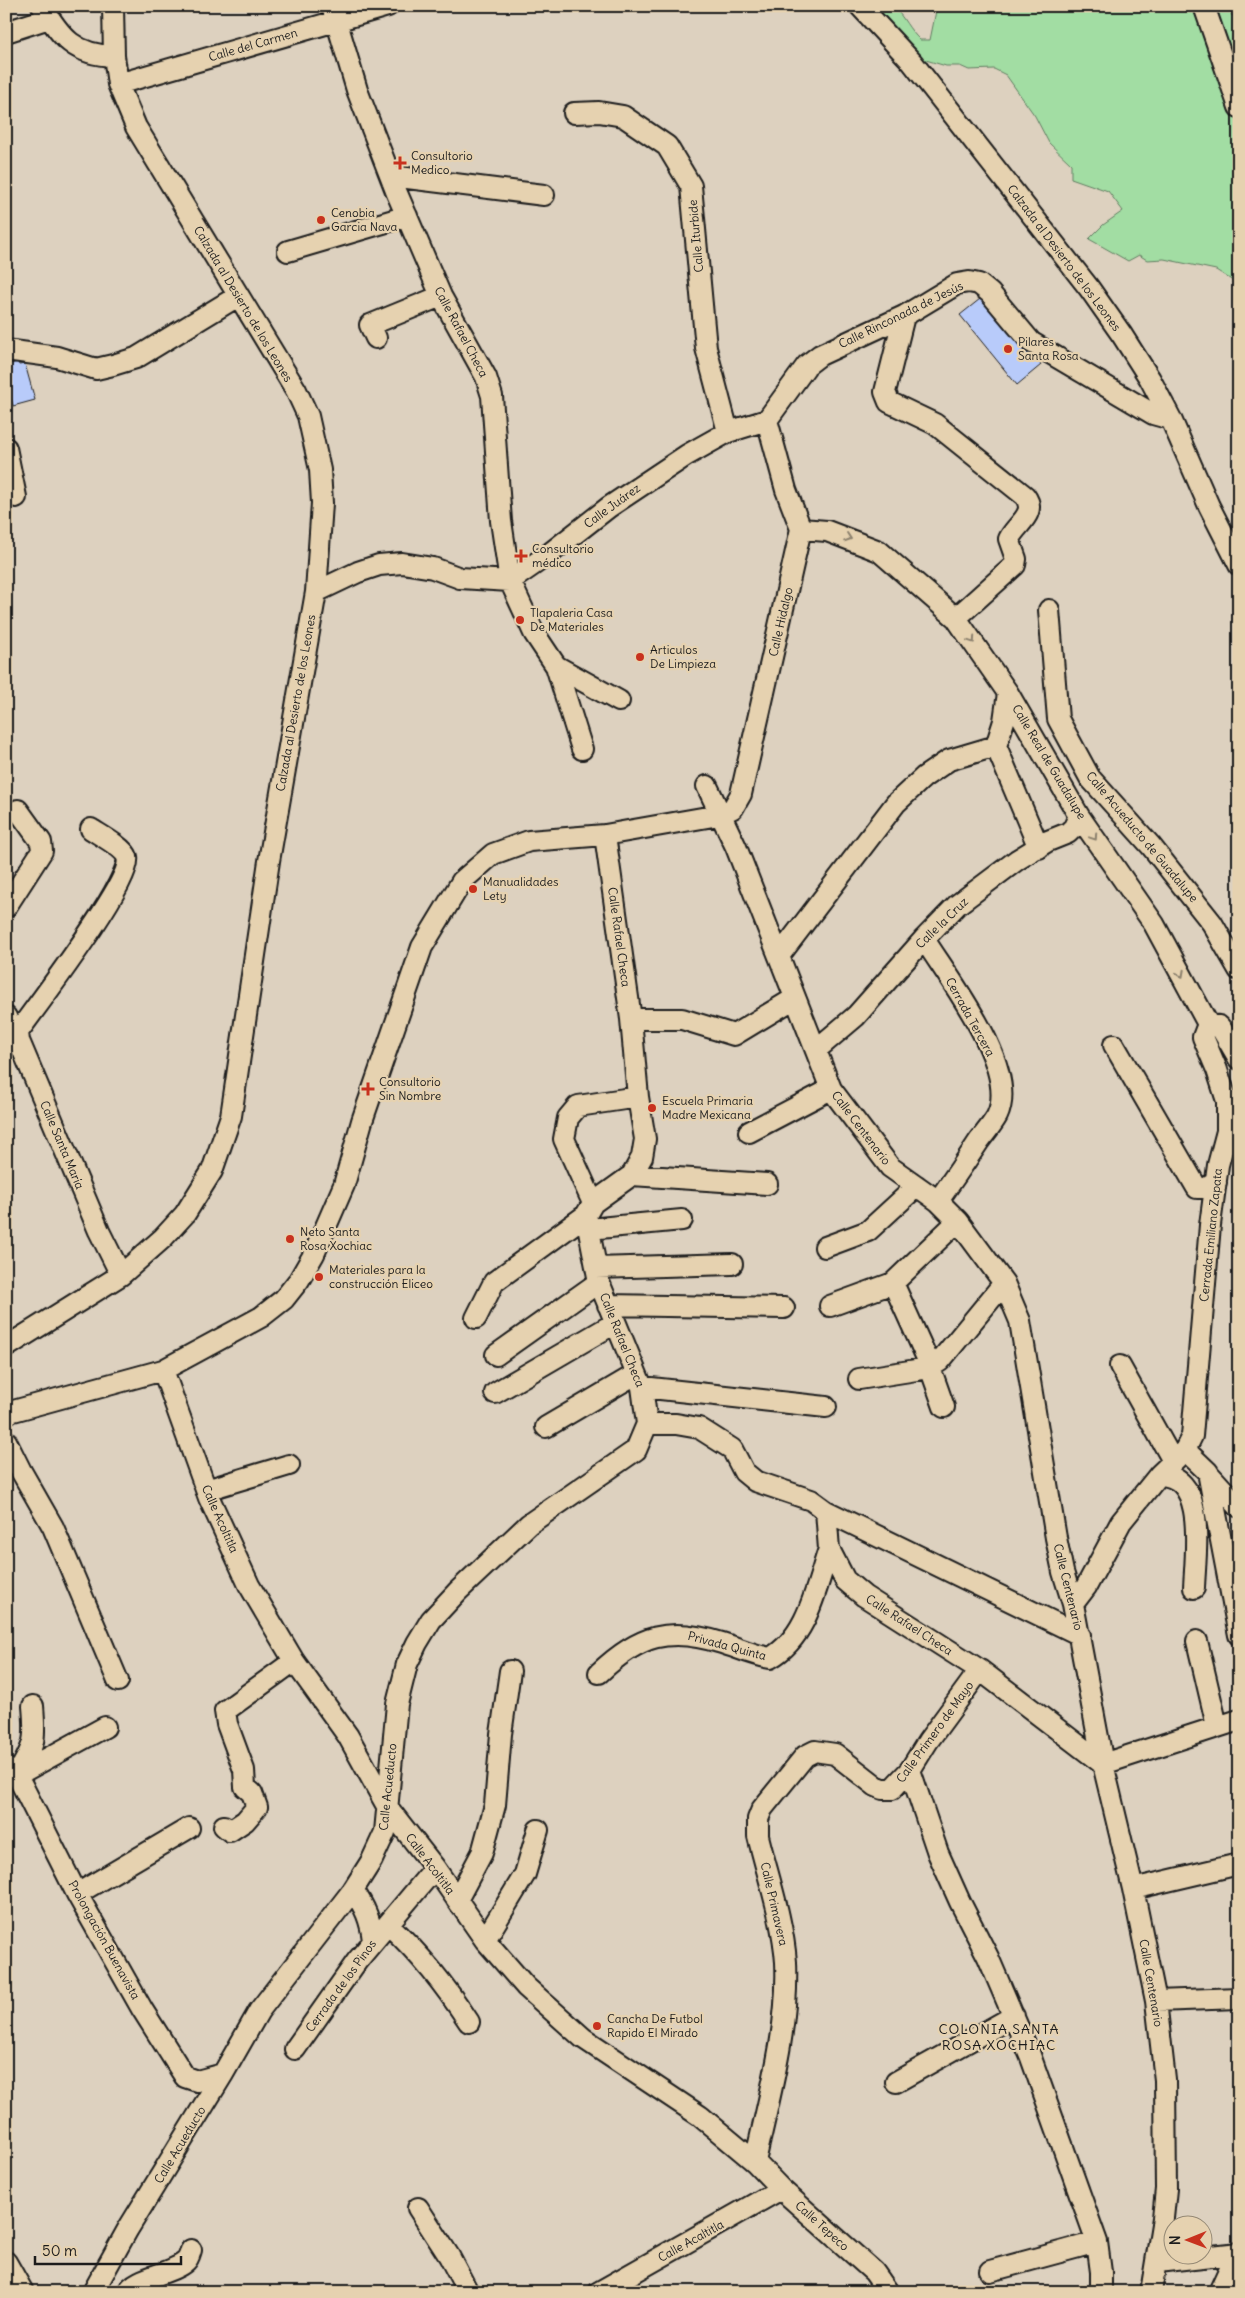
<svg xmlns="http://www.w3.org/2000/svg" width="1245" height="2298" font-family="Delius,sans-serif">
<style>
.green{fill:#a2dda3;stroke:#5f7c60}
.building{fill:#b8cbfa;stroke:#1c1c1c}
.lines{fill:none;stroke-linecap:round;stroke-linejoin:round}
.minor-casing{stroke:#1c1c1c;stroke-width:24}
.minor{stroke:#e6d2b0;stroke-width:20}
.oneway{stroke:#8b806d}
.poi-dot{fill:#c8321e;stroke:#e6d2b0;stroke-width:2}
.labels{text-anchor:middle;stroke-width:4.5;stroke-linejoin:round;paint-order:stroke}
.street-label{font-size:12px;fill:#1c1c1c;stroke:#e6d2b0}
.poi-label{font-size:12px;fill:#1c1c1c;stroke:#e6d2b0;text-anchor:start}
.neighbourhood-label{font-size:14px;letter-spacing:1px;fill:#1c1c1c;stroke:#e6d2b0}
</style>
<rect width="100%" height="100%" fill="#ddd1bf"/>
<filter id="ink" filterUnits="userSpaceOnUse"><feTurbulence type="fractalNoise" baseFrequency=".02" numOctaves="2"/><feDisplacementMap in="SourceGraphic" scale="10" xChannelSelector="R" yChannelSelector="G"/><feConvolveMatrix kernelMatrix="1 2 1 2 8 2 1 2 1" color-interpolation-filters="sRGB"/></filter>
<g filter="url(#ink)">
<!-- green -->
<path class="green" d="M 871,6 L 893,6 C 904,17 909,30 920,40 L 930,40 L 937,6 L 1236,6 L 1231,15 L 1239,18 L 1239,285 L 1216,270 L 1164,259 L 1147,260 L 1139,255 L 1128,261 L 1089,239 L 1103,225 L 1123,211 L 1108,191 L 1071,178 L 1071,164 L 1049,143 L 1035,116 L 1006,75 L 994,69 L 969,70 L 960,66 L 946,66 L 919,58 Z"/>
<!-- building -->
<path class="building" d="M 985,295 L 1041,365 L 1017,385 L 960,315 Z
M 18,362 L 19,365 L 25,364 L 35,400 L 13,406 L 11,398 L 6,399 L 6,365 Z"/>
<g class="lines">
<!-- minor casing -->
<g class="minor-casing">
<path id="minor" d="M 42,6 C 61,38 75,55 114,56
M 332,6 L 357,90 L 396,191 L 441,296 L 486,377 L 492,396 L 501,521 L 510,581 L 534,633 L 556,666 L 582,749
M 860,6 L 912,62 L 1089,288 L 1122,335 L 1150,379 L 1171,419 L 1209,506 L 1239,565
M 1204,6 L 1239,107
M 6,32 L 49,18
M 118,84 L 388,6
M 574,113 L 599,112 L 623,116 L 667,146 L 691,186 L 706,348 L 728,432
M 391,176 L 544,195
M 288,251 L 407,216
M 904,316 L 885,392 L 889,402 L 935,424 L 1025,496 C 1038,514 1016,524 1009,539 L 1016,559 L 1015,565 L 956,618
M 376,338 L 370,325 L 441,296
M 6,350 L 57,357 L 96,369 L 113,365 L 136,358 L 238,296
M 767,420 L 807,365 L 820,355 L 904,316 L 957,284 L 969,282 L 979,284 L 990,293 L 1031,342 L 1153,414 L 1171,419
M 6,448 L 16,497
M 801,529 L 827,531 L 879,551 L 956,618 L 1008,693 L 1079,816 L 1154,924 L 1208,1024 L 1219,1026 L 1222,1030 L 1239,1059
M 316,592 L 358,572 L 379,565 L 402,563 L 433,568 L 460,578 L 510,581 L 549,554 L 609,507 L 687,455 L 728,432 L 767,420
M 1049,610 L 1058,719 L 1090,778 L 1151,846 L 1212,923 L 1239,970
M 556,666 L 619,701
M 1008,693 L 1004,721 L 996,746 L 1039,848
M 707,786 L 736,847 L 831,1089 L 890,1167 L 938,1201 L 958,1221 L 1004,1283 L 1020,1321 L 1056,1538 L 1063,1572 L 1073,1604 L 1103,1764 L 1133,1889 L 1156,2001 L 1165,2080 L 1166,2189 L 1163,2218 L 1151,2292
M 6,907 L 42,851 L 41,842 L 18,810
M 924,939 C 949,979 1020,1069 997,1116 C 992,1125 985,1133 979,1141 C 966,1161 952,1181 938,1201
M 779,956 L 896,803 L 924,777 L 949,760 L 996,746
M 6,1017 L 9,1024 L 18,1032 L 19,1041 L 99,1231 L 121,1275
M 631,1019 L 682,1019 L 734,1035 L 795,998
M 18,1032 C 35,1008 134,879 127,857 C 124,848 100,835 91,829
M 1114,1045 L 1197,1188 L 1206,1188 L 1216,1182
M 817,1049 L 856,1016 L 924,939 L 957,905 L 1017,860 L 1048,841 L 1068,833 L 1074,827 L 1079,816
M 749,1132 L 831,1089
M 632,1175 L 767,1184
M 593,1203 L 564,1139 L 568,1118 L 578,1106 L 638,1097
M 589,1229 L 682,1220
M 825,1247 L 868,1231 L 917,1186
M 596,1268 L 732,1264
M 893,1283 L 926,1356 L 944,1407
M 608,1305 L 784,1308
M 830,1306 L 893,1283 L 958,1221
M 476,1318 L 494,1282 L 586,1215
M 6,1347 L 121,1275 L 163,1238 L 185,1214 L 212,1171 L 231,1116 L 269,861 L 316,592 L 322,503 L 320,470 L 308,416 L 296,390 L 136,127 L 118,84 L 114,56 L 113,6
M 496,1355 L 599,1282
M 1120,1366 L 1173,1461
M 163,1370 L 209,1498 L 249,1585 L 294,1661 L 348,1736 L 388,1808 L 435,1868 L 485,1940 L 526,1987 L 583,2038 L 700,2116 L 755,2162 L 781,2189 L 874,2272 L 888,2292
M 859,1379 L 929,1368 L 940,1361 L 1004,1283
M 642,1387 L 826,1407
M 495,1393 L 615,1323
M 6,1413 L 163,1370 L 261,1317 L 284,1299 L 299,1280 L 314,1254 L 344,1185 L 362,1121 L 422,947 L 462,881 L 493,854 L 529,841 L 605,835 L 719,815 L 733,808 L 741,794 L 801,529 L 786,490 L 767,420
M 647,1424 L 676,1424 L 699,1428 L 732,1449 L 744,1472 L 755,1481 L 811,1500 L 826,1511 L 1080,1635
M 546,1427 L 636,1374
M 6,1441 L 21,1471 L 53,1527 L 118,1681
M 1185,1450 L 1208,1472 L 1239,1635
M 1209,1474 L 1239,1507
M 1159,1475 C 1208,1475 1195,1555 1194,1588
M 206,1490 L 289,1465
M 826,1511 L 829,1549 L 845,1580 L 864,1596 L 980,1670 L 1103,1764 L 1239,1720
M 1073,1604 L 1086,1587 L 1121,1522 L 1159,1475 L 1185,1450 L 1192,1436 L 1210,1225 L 1218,1165 L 1227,1131 L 1227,1101 L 1217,1070 L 1203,1037 L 1208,1024
M 1197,1641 L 1217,1726
M 599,1673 C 639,1635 669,1626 722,1643 C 738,1648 753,1655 770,1658 C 808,1637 816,1587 829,1549
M 33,1706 C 36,1740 35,1745 17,1775 L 105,1727
M 6,1768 L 17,1775 L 77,1894 L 142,2009 L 185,2077 L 197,2081 L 223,2074
M 910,1770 L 938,1853 L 960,1902 L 988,1957 L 1030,2055 L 1097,2242 L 1101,2272 L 1101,2292
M 224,1826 L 230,1831 L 245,1821 L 257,1807 L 252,1793 L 245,1787 L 244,1770 L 227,1724 L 225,1711 L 294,1661
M 1133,1889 L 1239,1864
M 353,1890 C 365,1907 371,1921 373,1941
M 77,1894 L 189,1828
M 457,1900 L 482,1853 L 495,1805 L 501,1734 L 510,1671
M 388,1924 C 421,1955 444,1984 469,2022
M 485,1940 L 525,1874 L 538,1830
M 1156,2001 L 1239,1998
M 295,2049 L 357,1961 L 435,1868
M 896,2082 L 1014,2016
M 755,2162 C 769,2097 789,2029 786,1962 C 783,1920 768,1877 758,1836 L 758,1819 L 762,1809 L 805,1756 L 815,1751 L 835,1754 L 876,1786 L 883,1789 L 892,1789 L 910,1770 L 928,1741 L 980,1670
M 418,2208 L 449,2256 L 468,2292
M 6,2262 L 23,2292
M 1157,2262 L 1239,2253
M 990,2271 L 1097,2242
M 93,2292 L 128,2229 L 223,2074 L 259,2011 L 353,1890 L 372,1860 L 385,1832 L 397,1704 L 407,1664 L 417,1643 L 431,1620 L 458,1591 L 529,1524 L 636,1450 L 647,1424 L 642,1387 L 599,1282 L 586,1215 L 593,1203 L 632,1175 L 642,1157 L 645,1139 L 638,1097 L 631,1019 L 605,835
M 128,2292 C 134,2277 173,2274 186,2261 C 189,2258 190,2253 191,2250
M 599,2292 L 781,2189
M 1219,2292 L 1236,2255"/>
</g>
<!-- minor -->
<use href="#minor" class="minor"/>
</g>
<!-- one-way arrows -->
<defs><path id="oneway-chevron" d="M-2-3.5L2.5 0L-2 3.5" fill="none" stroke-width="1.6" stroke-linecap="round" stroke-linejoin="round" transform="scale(1.25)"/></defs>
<g class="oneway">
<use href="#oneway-chevron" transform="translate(848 538) rotate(19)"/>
<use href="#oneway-chevron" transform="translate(972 640) rotate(56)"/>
<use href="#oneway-chevron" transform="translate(1094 837) rotate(56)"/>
<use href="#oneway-chevron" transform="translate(1181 974) rotate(62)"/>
</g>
</g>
<!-- markers -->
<g class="poi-dot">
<path d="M397.5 155.5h5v5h5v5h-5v5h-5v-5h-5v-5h5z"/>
<circle cx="321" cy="220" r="5"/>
<circle cx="1008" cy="349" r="5"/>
<path d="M518.5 548.5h5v5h5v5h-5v5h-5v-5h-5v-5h5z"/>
<circle cx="520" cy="620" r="5"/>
<circle cx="640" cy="657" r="5"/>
<circle cx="473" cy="889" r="5"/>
<path d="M365.5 1081.5h5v5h5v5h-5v5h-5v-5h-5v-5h5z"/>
<circle cx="652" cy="1108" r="5"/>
<circle cx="290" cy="1239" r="5"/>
<circle cx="319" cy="1277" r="5"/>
<circle cx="597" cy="2026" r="5"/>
</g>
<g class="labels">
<!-- street labels -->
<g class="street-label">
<text transform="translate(253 45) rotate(-16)" y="4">Calle del Carmen</text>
<text transform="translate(696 236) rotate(-95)" y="4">Calle Iturbide</text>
<text transform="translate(1064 258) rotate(53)" y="4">Calzada al Desierto de los Leones</text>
<text transform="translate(243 304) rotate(59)" y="4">Calzada al Desierto de los Leones</text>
<text transform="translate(901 315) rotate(-26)" y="4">Calle Rinconada de Jesús</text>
<text transform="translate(461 332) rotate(62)" y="4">Calle Rafael Checa</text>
<text transform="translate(612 506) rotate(-36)" y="4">Calle Juárez</text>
<text transform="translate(781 622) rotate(-77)" y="4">Calle Hidalgo</text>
<text transform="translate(296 703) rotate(-80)" y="4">Calzada al Desierto de los Leones</text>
<text transform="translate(1049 762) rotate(59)" y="4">Calle Real de Guadalupe</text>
<text transform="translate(1142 837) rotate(50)" y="4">Calle Acueducto de Guadalupe</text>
<text transform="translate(942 923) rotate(-44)" y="4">Calle la Cruz</text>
<text transform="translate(619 937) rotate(82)" y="4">Calle Rafael Checa</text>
<text transform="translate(970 1017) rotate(61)" y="4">Cerrada Tercera</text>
<text transform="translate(861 1128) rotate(53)" y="4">Calle Centenario</text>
<text transform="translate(62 1145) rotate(67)" y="4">Calle Santa María</text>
<text transform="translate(1211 1235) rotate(-84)" y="4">Cerrada Emiliano Zapata</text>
<text transform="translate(622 1340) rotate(68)" y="4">Calle Rafael Checa</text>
<text transform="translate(220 1519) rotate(66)" y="4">Calle Acoltitla</text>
<text transform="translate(1068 1587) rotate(76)" y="4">Calle Centenario</text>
<text transform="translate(909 1625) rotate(33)" y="4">Calle Rafael Checa</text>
<text transform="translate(727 1646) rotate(15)" y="4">Privada Quinta</text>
<text transform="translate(935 1732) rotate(-54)" y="4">Calle Primero de Mayo</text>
<text transform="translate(388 1787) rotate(-84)" y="4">Calle Acueducto</text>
<text transform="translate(430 1864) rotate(53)" y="4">Calle Acoltitla</text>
<text transform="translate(774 1904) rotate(77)" y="4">Calle Primavera</text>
<text transform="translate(104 1940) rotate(61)" y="4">Prolongación Buenavista</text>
<text transform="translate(1151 1983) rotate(80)" y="4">Calle Centenario</text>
<text transform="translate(341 1986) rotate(-54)" y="4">Cerrada de los Pinos</text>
<text transform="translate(180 2145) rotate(-59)" y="4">Calle Acueducto</text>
<text transform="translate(822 2226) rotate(42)" y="4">Calle Tepeco</text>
<text transform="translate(691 2241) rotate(-29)" y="4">Calle Acaltitla</text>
</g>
<!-- poi labels -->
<g class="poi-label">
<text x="411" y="160">Consultorio<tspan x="411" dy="14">Medico</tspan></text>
<text x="331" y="217">Cenobia<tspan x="331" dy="14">Garcia Nava</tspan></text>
<text x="1018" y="346">Pilares<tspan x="1018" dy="14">Santa Rosa</tspan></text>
<text x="532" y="553">Consultorio<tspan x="532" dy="14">médico</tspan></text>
<text x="530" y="617">Tlapaleria Casa<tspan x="530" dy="14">De Materiales</tspan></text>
<text x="650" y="654">Articulos<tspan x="650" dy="14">De Limpieza</tspan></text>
<text x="483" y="886">Manualidades<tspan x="483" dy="14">Lety</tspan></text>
<text x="379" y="1086">Consultorio<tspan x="379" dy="14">Sin Nombre</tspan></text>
<text x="662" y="1105">Escuela Primaria<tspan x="662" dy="14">Madre Mexicana</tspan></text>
<text x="300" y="1236">Neto Santa<tspan x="300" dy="14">Rosa Xochiac</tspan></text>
<text x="329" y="1274">Materiales para la<tspan x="329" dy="14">construcción Eliceo</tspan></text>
<text x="607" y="2023">Cancha De Futbol<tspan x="607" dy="14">Rapido El Mirado</tspan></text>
</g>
<!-- neighbourhood labels -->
<g class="neighbourhood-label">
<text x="999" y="2034">COLONIA SANTA<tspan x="999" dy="16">ROSA XOCHIAC</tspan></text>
</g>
</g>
<!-- margin -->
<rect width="1245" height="2298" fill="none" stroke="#e6d2b0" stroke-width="25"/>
<rect x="12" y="12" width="1220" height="2273" fill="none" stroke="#1c1c1c" stroke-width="2" filter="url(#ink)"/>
<!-- north arrow -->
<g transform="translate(1188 2240) rotate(269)"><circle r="24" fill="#e6d2b0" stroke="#958975"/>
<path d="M0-4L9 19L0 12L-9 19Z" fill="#c8321e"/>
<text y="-8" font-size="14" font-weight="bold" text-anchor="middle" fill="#1c1c1c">N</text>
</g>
<!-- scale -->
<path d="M35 2256v8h146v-8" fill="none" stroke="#1c1c1c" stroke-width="2.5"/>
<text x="42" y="2256" font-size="15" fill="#1c1c1c" stroke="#e6d2b0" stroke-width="4" paint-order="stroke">50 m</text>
</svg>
